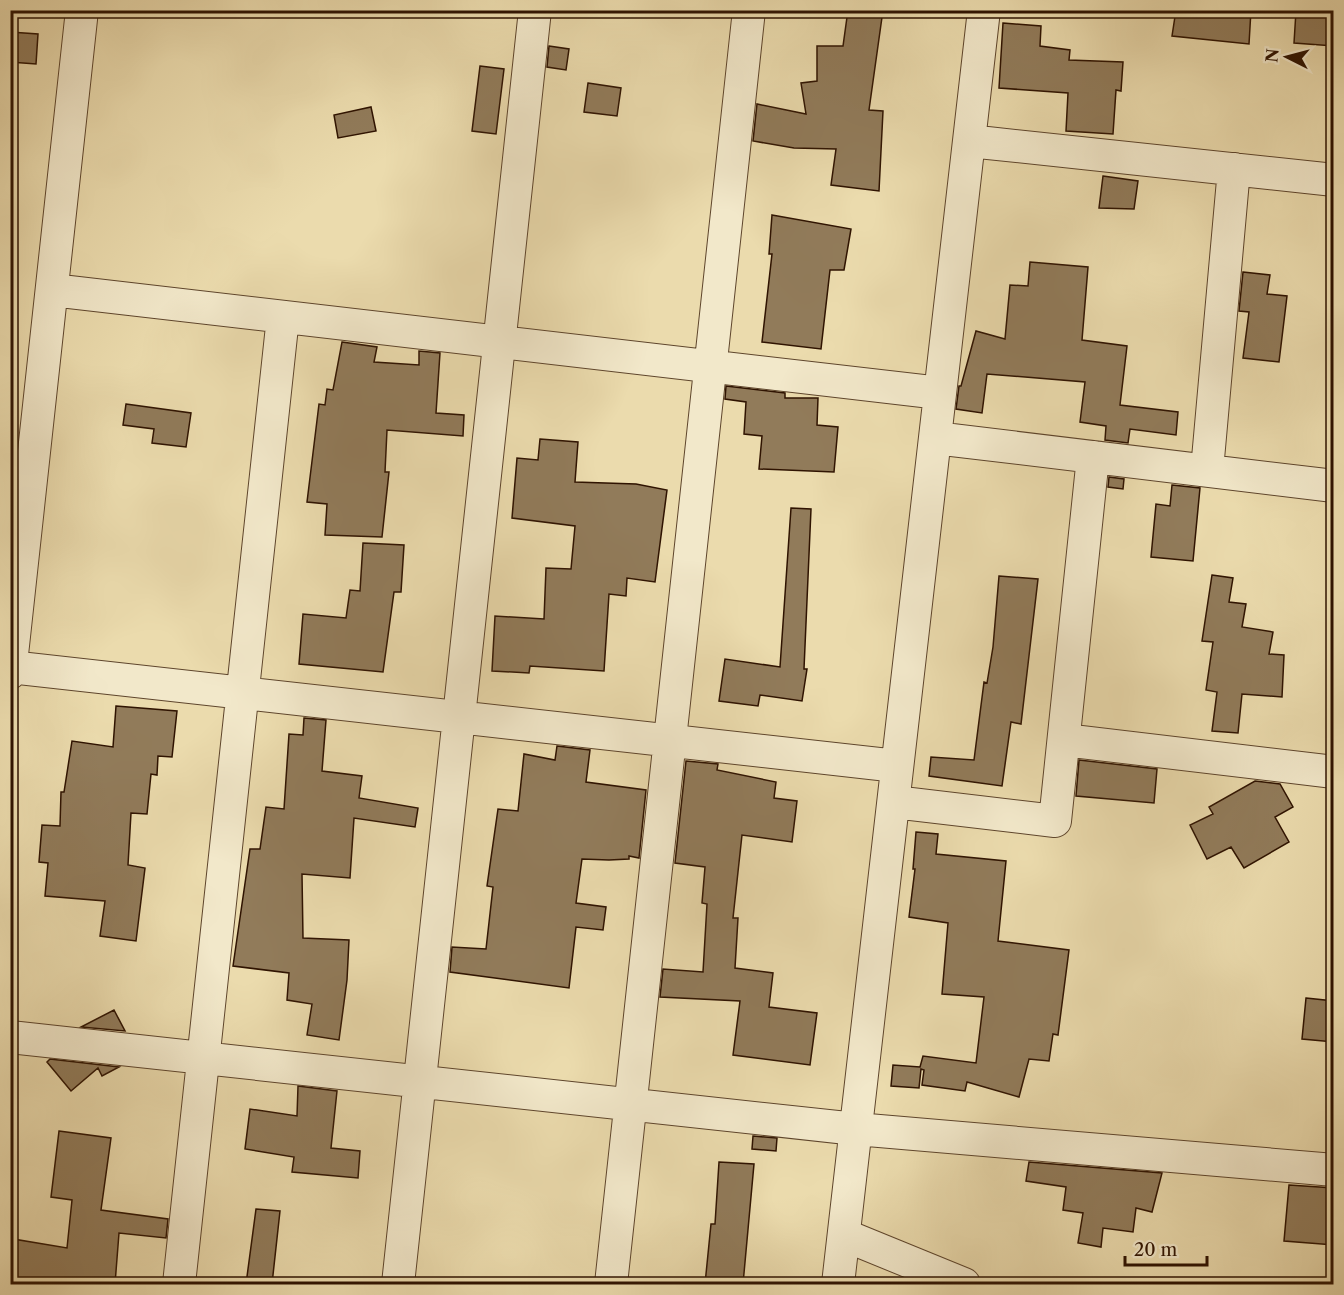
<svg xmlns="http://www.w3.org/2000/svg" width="1344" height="1295" font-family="'Libre Caslon Text',serif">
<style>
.building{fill:#917b5a;stroke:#2f1301;stroke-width:1.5}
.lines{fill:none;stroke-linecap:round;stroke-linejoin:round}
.minor-casing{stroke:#5e452c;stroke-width:34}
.minor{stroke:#f2e8ca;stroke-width:32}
</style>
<rect width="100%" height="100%" fill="#ebdbad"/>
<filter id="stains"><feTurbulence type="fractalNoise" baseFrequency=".00333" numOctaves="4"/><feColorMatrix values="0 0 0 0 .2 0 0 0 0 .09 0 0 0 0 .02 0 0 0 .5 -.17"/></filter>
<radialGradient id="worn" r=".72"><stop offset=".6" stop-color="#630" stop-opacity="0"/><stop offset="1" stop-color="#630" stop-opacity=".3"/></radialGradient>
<!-- building -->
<path class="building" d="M 848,10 L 883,10 L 869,110 L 883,111 L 879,191 L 831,185 L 836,149 L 794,148 L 753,141 L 757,104 L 806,114 L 801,83 L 817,81 L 817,46 L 843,46 Z
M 1176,10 L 1251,10 L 1249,44 L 1172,36 Z
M 1296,11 L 1334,14 L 1334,46 L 1294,43 Z
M 1003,23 L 1041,26 L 1040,46 L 1070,50 L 1069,60 L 1123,62 L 1121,91 L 1116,90 L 1113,134 L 1066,131 L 1068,93 L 999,88 Z
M 10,32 L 38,34 L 36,64 L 10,62 Z
M 549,46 L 569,49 L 566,70 L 547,67 Z
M 480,66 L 504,69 L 496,134 L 472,131 Z
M 588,83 L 621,88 L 617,116 L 584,112 Z
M 371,107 L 376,131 L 338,138 L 334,115 Z
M 1103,176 L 1138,181 L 1134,209 L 1099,208 Z
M 772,215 L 851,229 L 844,270 L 830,270 L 821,349 L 762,342 L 772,254 L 769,254 Z
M 1030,262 L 1088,267 L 1082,340 L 1127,346 L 1120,405 L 1178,412 L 1176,435 L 1130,429 L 1128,443 L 1105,440 L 1106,426 L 1080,422 L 1085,382 L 987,374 L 982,413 L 956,409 L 959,386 L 961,386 L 976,331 L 1005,339 L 1010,285 L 1028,286 Z
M 1243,272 L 1270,275 L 1267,294 L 1287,296 L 1279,362 L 1243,358 L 1249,312 L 1239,311 Z
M 342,342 L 377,347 L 374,362 L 419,365 L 419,351 L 440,353 L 436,413 L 464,415 L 463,436 L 387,430 L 385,472 L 389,472 L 382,537 L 325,535 L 327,504 L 307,502 L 319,404 L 325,405 L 327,389 L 333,390 Z
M 726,386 L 785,393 L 785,398 L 818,398 L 817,425 L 838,427 L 834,472 L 759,469 L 762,436 L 744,434 L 746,402 L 725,399 Z
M 126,404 L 191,413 L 186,447 L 152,443 L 154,429 L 123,425 Z
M 540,439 L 578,442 L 575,482 L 636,484 L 667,490 L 655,582 L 627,578 L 626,596 L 609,594 L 604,671 L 530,666 L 529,673 L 492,671 L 495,616 L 544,619 L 546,568 L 571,569 L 575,526 L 512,518 L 517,458 L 538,460 Z
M 1109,477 L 1124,479 L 1123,489 L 1108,487 Z
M 1172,485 L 1200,488 L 1193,561 L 1151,557 L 1156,504 L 1170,506 Z
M 791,508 L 811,509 L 804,669 L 807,669 L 802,701 L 760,695 L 758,706 L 719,701 L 725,659 L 780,667 Z
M 363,543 L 404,545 L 401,592 L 394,592 L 383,672 L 299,664 L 303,614 L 346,618 L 350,590 L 360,591 Z
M 1212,575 L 1233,578 L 1229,602 L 1246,604 L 1242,627 L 1273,632 L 1269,654 L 1284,655 L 1282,697 L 1242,694 L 1238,733 L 1212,731 L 1217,692 L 1206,690 L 1213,642 L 1202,641 Z
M 999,576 L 1038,579 L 1021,724 L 1011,722 L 1002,786 L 929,776 L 931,757 L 974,760 L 984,682 L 987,683 L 993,647 Z
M 116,706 L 177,711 L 172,757 L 158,756 L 157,775 L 151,774 L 147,814 L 131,813 L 128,865 L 145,868 L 136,941 L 100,936 L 105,901 L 45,896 L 48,863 L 39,862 L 42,825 L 60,826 L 61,792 L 64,792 L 72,741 L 113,747 Z
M 304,718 L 326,720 L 322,771 L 362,776 L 359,798 L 418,808 L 415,827 L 354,818 L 350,878 L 302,874 L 303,938 L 349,940 L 347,980 L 339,1040 L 307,1035 L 312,1004 L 287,1000 L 289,973 L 233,966 L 250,849 L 260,849 L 266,807 L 284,809 L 289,734 L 303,735 Z
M 557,746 L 590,750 L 586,782 L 646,790 L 639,858 L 629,856 L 629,859 L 609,860 L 582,859 L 576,903 L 606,907 L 603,930 L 576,927 L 569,988 L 450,972 L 452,947 L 486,949 L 493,887 L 487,886 L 498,809 L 518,811 L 524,754 L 555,760 Z
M 1079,760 L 1157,769 L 1154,803 L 1076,796 Z
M 686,761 L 718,764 L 717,770 L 776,782 L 774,798 L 797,801 L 792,842 L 742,835 L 733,918 L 738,918 L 735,968 L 773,973 L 769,1007 L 817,1013 L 810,1065 L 733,1055 L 740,1001 L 660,997 L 663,969 L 703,972 L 707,904 L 702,903 L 705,867 L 675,863 Z
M 1255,781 L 1280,784 L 1293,807 L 1275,817 L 1289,842 L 1244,868 L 1231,847 L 1207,859 L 1190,825 L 1213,814 L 1209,807 Z
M 916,832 L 938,834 L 936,854 L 1006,861 L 998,941 L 1069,950 L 1058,1035 L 1053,1034 L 1049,1061 L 1029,1059 L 1019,1097 L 967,1082 L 965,1091 L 922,1085 L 924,1070 L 921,1069 L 919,1088 L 891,1086 L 893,1065 L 920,1067 L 923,1056 L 976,1063 L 984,997 L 942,994 L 948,923 L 909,917 L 915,869 L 913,869 Z
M 1306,998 L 1334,1001 L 1334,1042 L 1302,1039 Z
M 114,1010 L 125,1031 L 81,1027 Z
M 50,1059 L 119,1067 L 102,1076 L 98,1068 L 71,1091 L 47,1062 Z
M 298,1086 L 337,1091 L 331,1148 L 360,1151 L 358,1178 L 292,1172 L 294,1157 L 245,1149 L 250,1109 L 297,1116 Z
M 59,1131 L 111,1138 L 101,1210 L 168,1219 L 166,1238 L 119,1233 L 115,1284 L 10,1284 L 13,1239 L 67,1248 L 72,1200 L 51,1197 Z
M 753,1136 L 777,1138 L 776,1151 L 752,1149 Z
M 719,1162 L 754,1164 L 743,1284 L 705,1284 L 711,1224 L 715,1224 Z
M 1029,1162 L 1162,1173 L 1152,1212 L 1136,1208 L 1133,1232 L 1103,1228 L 1101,1247 L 1078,1243 L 1083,1213 L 1063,1210 L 1066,1187 L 1026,1181 Z
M 1289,1185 L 1334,1188 L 1334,1245 L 1284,1241 Z
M 256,1209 L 280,1211 L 272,1284 L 246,1284 Z"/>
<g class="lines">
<!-- minor casing -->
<g class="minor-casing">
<path id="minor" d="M 969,141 L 1334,180
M 52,290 L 940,393
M 935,438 L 1334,486
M 1207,470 L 1234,169
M 10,667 L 897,766
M 10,673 L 82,10
M 1064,740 L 1334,772
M 894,802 L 1055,821 L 1093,457
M 10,1037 L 856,1129 L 1334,1170
M 844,1235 L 964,1284
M 179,1284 L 283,317
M 398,1284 L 535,10
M 611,1284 L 749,10
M 838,1284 L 984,10"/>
</g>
<!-- minor -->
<use href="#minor" class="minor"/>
</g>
<!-- margin -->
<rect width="1344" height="1295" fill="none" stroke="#ebdbad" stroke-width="36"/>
<rect x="12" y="12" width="1320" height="1271" fill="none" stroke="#2f1301" stroke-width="3"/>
<rect x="18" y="18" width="1308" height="1259" fill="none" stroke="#2f1301" stroke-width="1.5"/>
<!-- north arrow -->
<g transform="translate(1287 57) rotate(276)" stroke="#f2e8ca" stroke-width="4.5" paint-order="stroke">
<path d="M0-4.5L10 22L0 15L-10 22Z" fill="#2f1301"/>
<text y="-9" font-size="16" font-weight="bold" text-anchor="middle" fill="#2f1301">N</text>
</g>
<!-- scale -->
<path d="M1125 1256v9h82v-9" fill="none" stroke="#2f1301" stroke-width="3"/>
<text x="1134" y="1256" font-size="18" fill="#2f1301" stroke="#f2e8ca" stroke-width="4.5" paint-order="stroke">20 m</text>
<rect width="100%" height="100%" filter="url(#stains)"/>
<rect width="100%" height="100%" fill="url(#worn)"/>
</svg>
